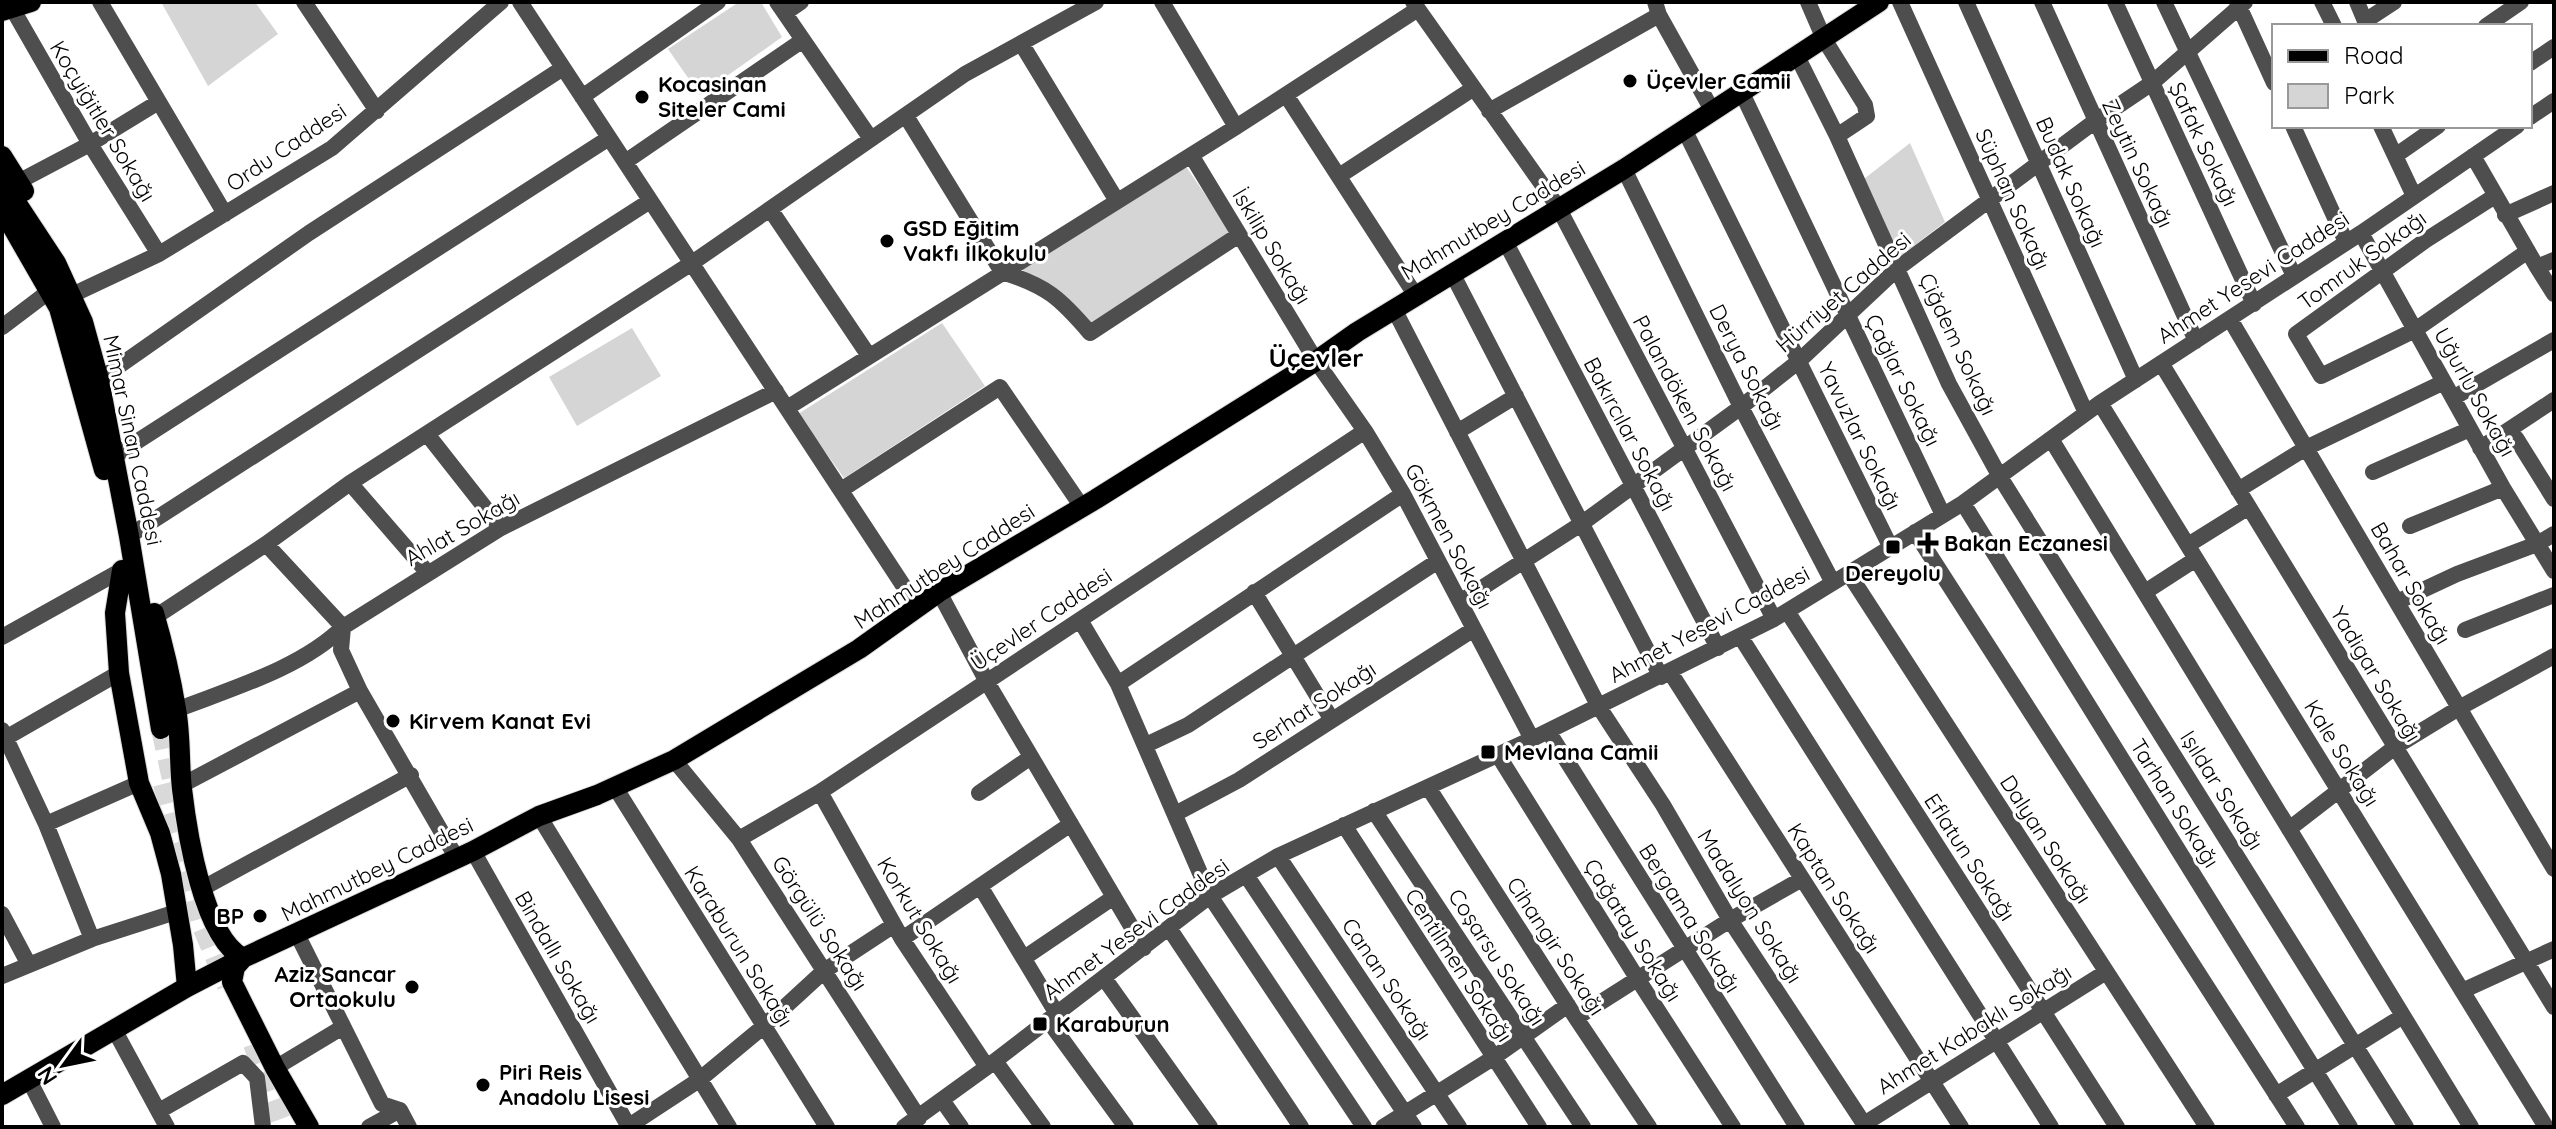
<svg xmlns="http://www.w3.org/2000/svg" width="2556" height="1129" font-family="Quicksand,sans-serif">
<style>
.green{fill:#d5d5d5}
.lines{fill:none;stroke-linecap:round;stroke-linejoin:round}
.major-tunnel{stroke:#d9d9d9;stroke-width:20;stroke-dasharray:20 10;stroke-linecap:butt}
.major-casing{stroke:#dbdbdb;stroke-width:22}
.minor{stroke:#4e4e4e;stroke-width:16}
.major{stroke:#000;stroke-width:20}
.poi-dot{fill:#000;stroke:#fff;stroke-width:3}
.labels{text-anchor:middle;stroke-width:6;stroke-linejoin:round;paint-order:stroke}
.poi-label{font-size:22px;font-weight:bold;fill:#000;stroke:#fff;text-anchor:start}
.street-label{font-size:22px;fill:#000;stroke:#fff}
.quarter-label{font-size:26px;font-weight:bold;fill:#000;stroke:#fff}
</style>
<rect width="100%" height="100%" fill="#fff"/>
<!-- green -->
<path class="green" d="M 161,2 L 255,2 L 278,34 L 208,86 Z
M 739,2 L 761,2 L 782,37 L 700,95 L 668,49 Z
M 1910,143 L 1945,222 L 1898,258 L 1864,179 Z
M 1185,165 L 1232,234 L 1090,328 L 1065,296 L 1019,268 Z
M 942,323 L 985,386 L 844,478 L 798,414 Z
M 632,328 L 661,376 L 577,426 L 549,377 Z"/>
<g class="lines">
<!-- major-tunnel -->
<path class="major-tunnel" d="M 161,729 L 176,798
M 163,784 L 201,924 L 227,986
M 253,1044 L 283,1127"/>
<!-- major casing -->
<g class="major-casing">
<path id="major" d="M 2,11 L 31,2
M 2,156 L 24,191
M 2,181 L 56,263 L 83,322 L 99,380 L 129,536 L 161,729
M 2,209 L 59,308 L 104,470
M 122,570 L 115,613 L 119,673 L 139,783 L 160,833 L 171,874 L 183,945 L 187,987
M 154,613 C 163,644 171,678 176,709 C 181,736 179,763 182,789 C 187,832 203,937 243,958
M 243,958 L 235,967 L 232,982 L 275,1068 L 309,1127
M 2,1095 L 187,987 L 243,958 L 473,851 L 539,816 L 597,795 L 674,760 L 859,649 L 939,592 L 1096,499 L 1316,361 L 1357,332 L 1624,169 L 1879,2"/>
</g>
<!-- minor -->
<path class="minor" d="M 100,2 L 225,214
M 304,2 L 377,111
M 520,2 L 918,608
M 777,2 L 871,139
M 1162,2 L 1236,127
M 1413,2 L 1558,207 L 1774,619
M 1655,2 L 1659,15 L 1712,110
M 1808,2 L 1824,39 L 1865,105 L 1867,116 L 1837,136
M 1900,2 L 2086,413
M 1966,2 L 2136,380
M 2042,2 L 2196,341
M 2115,2 L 2254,304
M 2164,2 L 2294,276
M 2237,2 L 2274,83
M 2322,2 L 2334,26
M 2357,2 L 2367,26
M 12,8 L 90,144 L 159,254
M 785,13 L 801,2
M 2365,21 L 2394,2
M 2486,26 L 2521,2
M 1021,43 L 1117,201
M 1797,56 L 1837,136 L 1949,384 L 2000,477 L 2406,1127
M 2530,63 L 2554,47
M 1741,91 L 1943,515
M 1286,95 L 1416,296
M 582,97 L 718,2
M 1489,111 L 1659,15
M 906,116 L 1002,272 C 1047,286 1060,298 1090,333 L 1239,235
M 2530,117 L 2554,101
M 2293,126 L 2346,242
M 2381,126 L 2414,196
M 1684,129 L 1891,548
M 1191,155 L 1316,361 L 1365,431 L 1403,494 L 1532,739
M 2395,156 L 2438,126
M 2473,156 L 2537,267
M 625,162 L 803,40
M 1624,169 L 1741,407 L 1833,583
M 1339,176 L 1474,88
M 18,182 L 90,144 L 157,103
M 2495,196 L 2426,240 L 2296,334 L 2321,376 L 2415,330 L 2528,251
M 770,209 L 869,356
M 2505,215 L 2554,193
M 2361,233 L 2503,488 L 2554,571
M 1505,241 L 1718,648
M 2554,260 L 2537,267 L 2554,294
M 1452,273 L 1661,677
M 72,295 L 159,254 L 332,148 L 501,2
M 1394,309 L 1599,707 L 1663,805 L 1730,920 L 1866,1127
M 2230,319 L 2554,869
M 2,327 L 51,290
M 2161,363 L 2554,1007
M 99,380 L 309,233 L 563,68
M 2453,398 L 2554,340
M 2100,403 L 2546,1127
M 787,408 L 1236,127 L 1418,9
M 1457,432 L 1516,396
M 427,434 L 501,528
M 2501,435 L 2554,400
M 2051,439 L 2471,1127
M 2480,448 L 2501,435 L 2516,438 L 2554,499
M 113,457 L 609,138
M 2373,472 L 2470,429
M 350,483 L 428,573
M 841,490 L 1000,387 L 1082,507
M 2238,490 L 2306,448 L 2444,382
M 1963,503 L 2350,1127
M 2410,526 L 2503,488
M 1915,532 L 2297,1127
M 129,536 L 650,201
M 266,544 L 343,627 L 341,650 L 360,691 L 456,857
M 2188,545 L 2249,507
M 1849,574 L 2207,1127
M 939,592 L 987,682 L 1144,948
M 1254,592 L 1332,720
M 2145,592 L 2196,559
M 1460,602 L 1581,524 L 1741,407 L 1799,361 L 1898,268 L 2094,122 L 2152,83 L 2245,2
M 2397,602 L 2457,574 L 2537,544 L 2554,534
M 1787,611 L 2117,1127
M 155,617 L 266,544 L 350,483 L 692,263 L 965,74 L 1096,2
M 1080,620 L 1118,684
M 2465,630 L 2554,595
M 1740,636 L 2051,1127
M 2,637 L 122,570
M 1670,672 L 1961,1127
M 176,710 C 230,689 302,668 343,627 L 501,528 L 776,391
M 2,730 L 46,824 L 92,939
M 1548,731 L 1797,1127
M 2,740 L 119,673
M 1146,745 L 1188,725 L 1438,561
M 1498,755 L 1637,978 L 1733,1127
M 674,760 L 739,839 L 919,1118
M 182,785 L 360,691
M 615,787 L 827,1127
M 1428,787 L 1576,1018 L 1649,1127
M 820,792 L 902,939 L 987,1067
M 979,793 L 1031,757
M 1374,811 L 1583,1127
M 1175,814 L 1239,780 L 1474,629
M 539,816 L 729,1127
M 46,824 L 139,783
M 1344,825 L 1539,1127
M 2289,829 L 2395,747 L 2459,708 L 2554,656
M 739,839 L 820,792 L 1365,431
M 473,851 L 629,1127
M 1278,856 L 1459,1127
M 1246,875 L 1414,1127
M 980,886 L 1057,1014
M 203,888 L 411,775
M 2,914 L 28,963
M 1169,928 L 1301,1127
M 297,934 L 382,1104 L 400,1110 L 409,1127
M 902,939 L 1071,824
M 1024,958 L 1114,897
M 2,976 L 92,939 L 176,912
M 1104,978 L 1210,1127
M 2462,991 L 2554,949
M 1576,1018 L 1730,920 L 1802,879
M 1048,1020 L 1126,1127
M 115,1031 L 167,1127
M 995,1061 L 1043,1127
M 275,1068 L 343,1027
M 28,1078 L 53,1127
M 2276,1095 L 2403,1016
M 942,1100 L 961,1127
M 159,1111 L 243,1063 L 257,1078 L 263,1127
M 1864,1124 L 2106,972
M 629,1126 L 699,1080 L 763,1027 L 824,971 L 894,925
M 369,1127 L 400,1110
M 904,1127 L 987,1067 L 1210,896 L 1278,856 L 1532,739 L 1774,619 L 1963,503 L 2100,403 L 2361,233 L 2517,126
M 1364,1127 L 1210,896 L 1118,684 L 1403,494
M 1383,1127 L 1493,1058 L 1568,1005"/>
<!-- major -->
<use href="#major" class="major"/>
</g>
<!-- markers -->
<g class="poi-dot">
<circle cx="1630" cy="81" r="8"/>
<circle cx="642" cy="97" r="8"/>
<circle cx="887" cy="241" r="8"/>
<path d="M1924 531h8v8h8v8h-8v8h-8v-8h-8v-8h8z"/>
<rect x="1885" y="539" width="16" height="16" rx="4"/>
<circle cx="393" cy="721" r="8"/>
<rect x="1480" y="744" width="16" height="16" rx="4"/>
<circle cx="260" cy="916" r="8"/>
<circle cx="412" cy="987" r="8"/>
<rect x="1032" y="1016" width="16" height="16" rx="4"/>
<circle cx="483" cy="1085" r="8"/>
</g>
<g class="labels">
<!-- poi labels -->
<g class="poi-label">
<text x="1646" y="89">Üçevler Camii</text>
<text x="658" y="92">Kocasinan<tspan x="658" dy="25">Siteler Cami</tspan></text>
<text x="903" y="236">GSD Eğitim<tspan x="903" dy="25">Vakfı İlkokulu</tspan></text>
<text x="1944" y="551">Bakan Eczanesi</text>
<text x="1893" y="581" text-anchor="middle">Dereyolu</text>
<text x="409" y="729">Kirvem Kanat Evi</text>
<text x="1504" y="760">Mevlana Camii</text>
<text x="244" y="924" text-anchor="end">BP</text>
<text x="396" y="982" text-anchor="end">Aziz Sancar<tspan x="396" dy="25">Ortaokulu</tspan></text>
<text x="1056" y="1032">Karaburun</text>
<text x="499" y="1080">Piri Reis<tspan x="499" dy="25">Anadolu Lisesi</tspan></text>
</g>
<!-- street labels -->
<g class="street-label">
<text transform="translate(103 121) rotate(59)" y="8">Koçyiğitler Sokağı</text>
<text transform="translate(2204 144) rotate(65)" y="8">Şafak Sokağı</text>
<text transform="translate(286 147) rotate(-34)" y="8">Ordu Caddesi</text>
<text transform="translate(2138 163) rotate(65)" y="8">Zeytin Sokağı</text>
<text transform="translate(2071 182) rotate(66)" y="8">Budak Sokağı</text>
<text transform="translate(2013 199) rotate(66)" y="8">Süphan Sokağı</text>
<text transform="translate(1493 220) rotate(-31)" y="8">Mahmutbey Caddesi</text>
<text transform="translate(1272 246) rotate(59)" y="8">İskilip Sokağı</text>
<text transform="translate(2362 260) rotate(-36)" y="8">Tomruk Sokağı</text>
<text transform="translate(2253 277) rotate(-33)" y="8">Ahmet Yesevi Caddesi</text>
<text transform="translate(1843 292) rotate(-41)" y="8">Hürriyet Caddesi</text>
<text transform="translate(1958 344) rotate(65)" y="8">Çiğdem Sokağı</text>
<text transform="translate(1747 367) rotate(63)" y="8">Derya Sokağı</text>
<text transform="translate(1903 380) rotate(64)" y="8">Çağlar Sokağı</text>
<text transform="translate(2475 392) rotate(61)" y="8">Uğurlu Sokağı</text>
<text transform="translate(1685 403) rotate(62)" y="8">Palandöken Sokağı</text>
<text transform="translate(1630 434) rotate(62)" y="8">Bakırcılar Sokağı</text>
<text transform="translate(1860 436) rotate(64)" y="8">Yavuzlar Sokağı</text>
<text transform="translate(133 440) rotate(78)" y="8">Mimar Sinan Caddesi</text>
<text transform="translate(462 528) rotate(-30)" y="8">Ahlat Sokağı</text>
<text transform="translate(1449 536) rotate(62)" y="8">Gökmen Sokağı</text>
<text transform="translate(944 566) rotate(-33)" y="8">Mahmutbey Caddesi</text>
<text transform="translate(2411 583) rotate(60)" y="8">Bahar Sokağı</text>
<text transform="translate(1041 619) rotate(-34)" y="8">Üçevler Caddesi</text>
<text transform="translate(1709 624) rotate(-28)" y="8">Ahmet Yesevi Caddesi</text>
<text transform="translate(2376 674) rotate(59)" y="8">Yadigar Sokağı</text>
<text transform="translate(1314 705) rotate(-33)" y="8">Serhat Sokağı</text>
<text transform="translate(2342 753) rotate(58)" y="8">Kale Sokağı</text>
<text transform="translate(2222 790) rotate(58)" y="8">Işıldar Sokağı</text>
<text transform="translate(2175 803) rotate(58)" y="8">Tarhan Sokağı</text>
<text transform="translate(2046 839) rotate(57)" y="8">Dalyan Sokağı</text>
<text transform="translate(1970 857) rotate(57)" y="8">Eflatun Sokağı</text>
<text transform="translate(377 869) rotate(-26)" y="8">Mahmutbey Caddesi</text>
<text transform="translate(1834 888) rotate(57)" y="8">Kaptan Sokağı</text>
<text transform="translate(1750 906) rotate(58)" y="8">Madalyon Sokağı</text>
<text transform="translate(1690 918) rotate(58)" y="8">Bergama Sokağı</text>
<text transform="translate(920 920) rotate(59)" y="8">Korkut Sokağı</text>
<text transform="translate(820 923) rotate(57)" y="8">Görgülü Sokağı</text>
<text transform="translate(1136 929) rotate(-36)" y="8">Ahmet Yesevi Caddesi</text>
<text transform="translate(1633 930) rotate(58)" y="8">Çağatay Sokağı</text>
<text transform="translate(739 946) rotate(58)" y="8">Karaburun Sokağı</text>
<text transform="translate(1556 946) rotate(57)" y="8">Cihangir Sokağı</text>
<text transform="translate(558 957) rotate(60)" y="8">Bindallı Sokağı</text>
<text transform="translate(1497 957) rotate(57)" y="8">Coşarsu Sokağı</text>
<text transform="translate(1459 965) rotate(57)" y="8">Centilmen Sokağı</text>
<text transform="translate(1387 979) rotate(56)" y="8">Canan Sokağı</text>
<text transform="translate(1974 1029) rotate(-32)" y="8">Ahmet Kabaklı Sokağı</text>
</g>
<!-- quarter labels -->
<g class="quarter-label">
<text x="1316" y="367">Üçevler</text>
</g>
</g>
<!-- border -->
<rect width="2556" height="1129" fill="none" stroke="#000000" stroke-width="8"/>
<!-- legend -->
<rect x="2272" y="24" width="260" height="104" fill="#ffffff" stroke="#999999" stroke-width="2"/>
<rect x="2288" y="50" width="40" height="12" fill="#000000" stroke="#999999" stroke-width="2"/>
<text x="2344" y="64" font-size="24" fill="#000000">Road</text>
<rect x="2288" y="84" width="40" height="24" fill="#d5d5d5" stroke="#999999" stroke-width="2"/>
<text x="2344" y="104" font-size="24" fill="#000000">Park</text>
<!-- north arrow -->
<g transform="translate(64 1065) rotate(237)" stroke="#ffffff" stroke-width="6" paint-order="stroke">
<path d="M0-6L14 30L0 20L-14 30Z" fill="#000000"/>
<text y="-12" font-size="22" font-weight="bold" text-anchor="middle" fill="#000000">N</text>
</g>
</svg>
